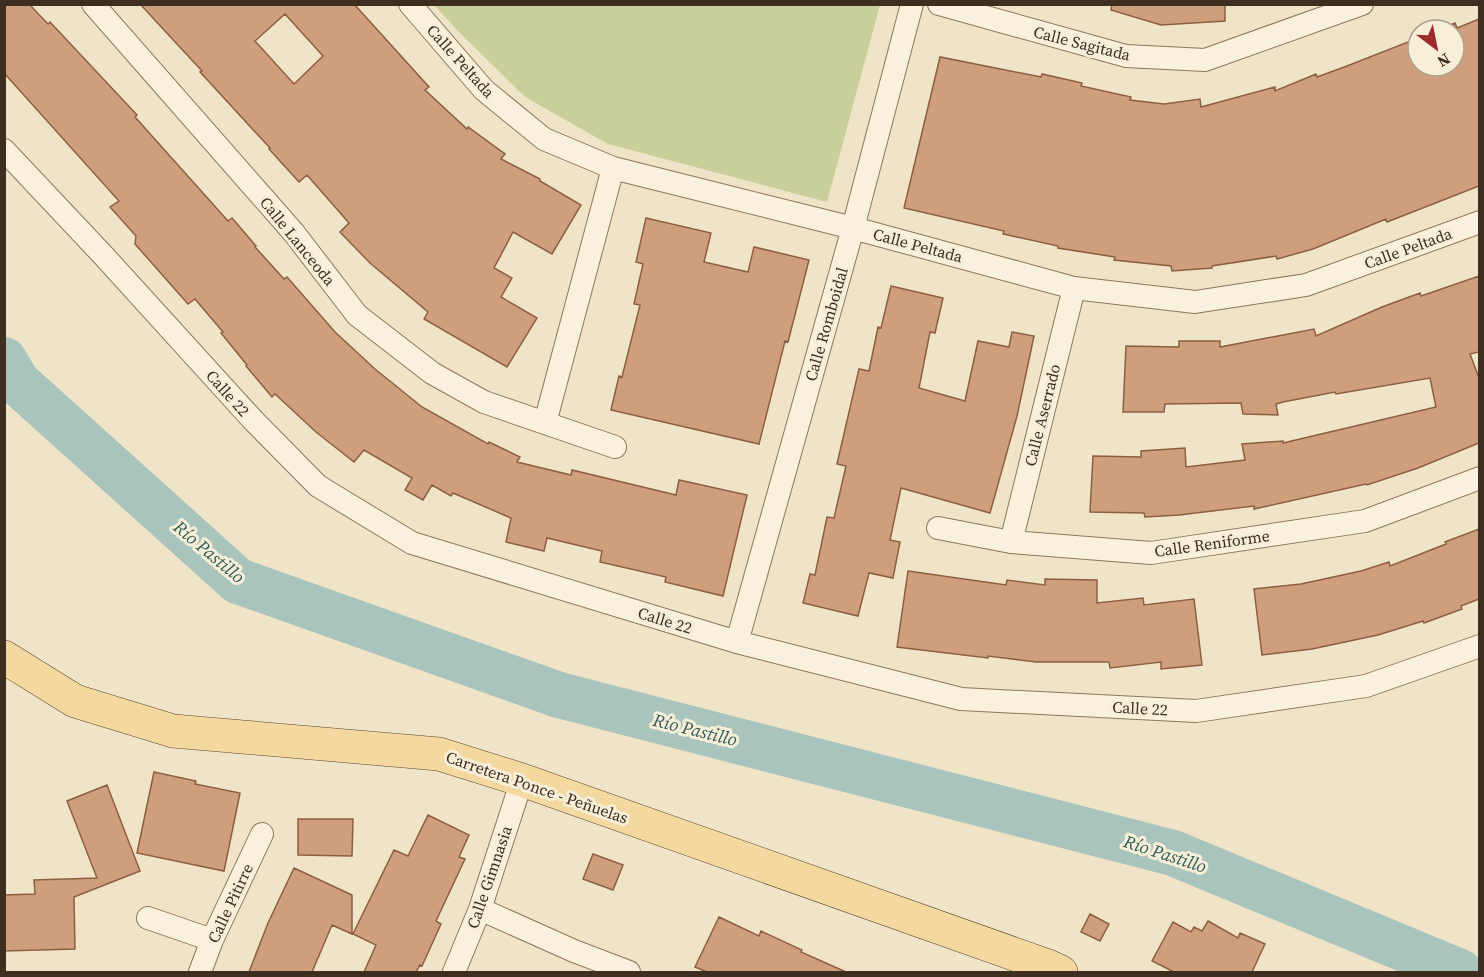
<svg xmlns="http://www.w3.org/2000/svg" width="1484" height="977" font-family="'Source Serif 4',serif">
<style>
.green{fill:#c9cf9b}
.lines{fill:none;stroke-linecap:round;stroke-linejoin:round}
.river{stroke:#a9c4bc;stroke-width:46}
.building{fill:#cf9f7d;stroke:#8d5f41;stroke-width:1.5;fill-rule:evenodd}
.minor-casing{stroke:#8d765c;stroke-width:24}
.primary-casing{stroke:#5b4430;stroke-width:34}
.minor{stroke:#faf1dc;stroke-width:22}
.primary{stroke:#f3d9a0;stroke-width:33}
.labels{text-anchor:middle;stroke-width:6;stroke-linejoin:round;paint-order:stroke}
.street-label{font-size:16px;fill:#3d2e20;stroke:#f7eed8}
.water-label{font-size:18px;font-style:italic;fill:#2f5d5a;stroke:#f7eed8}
</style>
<rect width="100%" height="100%" fill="#f0e4c8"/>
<!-- green -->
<path class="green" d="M 434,5 L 880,5 L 827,202 L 608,144 L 525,97 L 459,32 Z"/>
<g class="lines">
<!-- river -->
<path class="river" d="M 4,360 L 17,382 L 238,581 L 559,695 L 1173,853 L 1460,972"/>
</g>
<!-- building -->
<path class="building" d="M 4,4 L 29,4 L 48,24 L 50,22 L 137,115 L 135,117 L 228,221 L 232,218 L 256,246 L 255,247 L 284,279 L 287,277 L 335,332 L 375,369 L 422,407 L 488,444 L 489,442 L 520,457 L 517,462 L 571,475 L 572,470 L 676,495 L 679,480 L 747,495 L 723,596 L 665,582 L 666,577 L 600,562 L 602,551 L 547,538 L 544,551 L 506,542 L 511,518 L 453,493 L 451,496 L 432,485 L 423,500 L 405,490 L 412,478 L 364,450 L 354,462 L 316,432 L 275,394 L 272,397 L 246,366 L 247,365 L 221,333 L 223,332 L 195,299 L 188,304 L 135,244 L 136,236 L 110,207 L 119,201 L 4,73 Z
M 140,4 L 354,4 L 429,87 L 425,90 L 467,129 L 468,127 L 505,154 L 501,159 L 540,179 L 540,181 L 581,205 L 552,254 L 513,232 L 494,268 L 512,278 L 501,297 L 537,318 L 507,367 L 424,319 L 428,312 L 370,263 L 340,232 L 349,223 L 307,175 L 299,182 L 269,149 L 270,148 L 200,72 L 202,71 ZM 285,14 L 323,56 L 294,84 L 255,41 Z
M 1112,4 L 1225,4 L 1225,21 L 1161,25 L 1111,10 Z
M 1479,19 L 1479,186 L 1387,222 L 1386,219 L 1313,249 L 1277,259 L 1276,256 L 1212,266 L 1212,268 L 1172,271 L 1171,266 L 1114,260 L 1115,257 L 1058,248 L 1058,246 L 1003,234 L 1004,231 L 904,208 L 940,57 L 1041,77 L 1042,74 L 1082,83 L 1081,86 L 1131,97 L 1130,100 L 1164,104 L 1200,99 L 1201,107 L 1275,87 L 1275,91 L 1316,74 L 1317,77 L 1347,66 L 1418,38 L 1418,66 L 1454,66 L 1454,30 L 1438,30 L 1455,23 L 1457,28 Z
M 646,218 L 711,233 L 704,262 L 748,272 L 754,247 L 809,260 L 788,342 L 785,341 L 759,444 L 611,410 L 619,376 L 622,377 L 640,305 L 634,304 L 643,264 L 636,262 Z
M 1479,276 L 1479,352 L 1470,354 L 1479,378 L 1479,443 L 1418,468 L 1367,485 L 1366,484 L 1254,509 L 1254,506 L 1179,515 L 1145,517 L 1144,513 L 1090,512 L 1093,456 L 1141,457 L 1141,451 L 1185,448 L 1186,467 L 1245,460 L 1242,444 L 1283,441 L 1283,443 L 1436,407 L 1430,378 L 1336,394 L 1335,392 L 1283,402 L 1276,404 L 1278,415 L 1243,414 L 1241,403 L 1165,404 L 1164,412 L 1123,412 L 1126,346 L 1179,347 L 1179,341 L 1220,341 L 1220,347 L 1314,329 L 1316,336 L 1382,307 L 1420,293 L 1421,296 Z
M 891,286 L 943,298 L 935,333 L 930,332 L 919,388 L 965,401 L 978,341 L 1009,347 L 1012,332 L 1034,336 L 1017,416 L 990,513 L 901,488 L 890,540 L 900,542 L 893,578 L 869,573 L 858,616 L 803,603 L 810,574 L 815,575 L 827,517 L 834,518 L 846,466 L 837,464 L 859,369 L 869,371 L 878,327 L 881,328 Z
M 1479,529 L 1479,599 L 1461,606 L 1462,609 L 1424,623 L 1423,621 L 1378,635 L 1312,649 L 1262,655 L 1254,589 L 1301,584 L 1361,571 L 1389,562 L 1390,566 L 1446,544 L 1445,542 Z
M 908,571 L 1006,585 L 1007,580 L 1045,585 L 1045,579 L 1097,580 L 1097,603 L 1143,598 L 1144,605 L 1194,599 L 1202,665 L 1161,669 L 1161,662 L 1110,668 L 1109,662 L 1036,662 L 988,656 L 988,658 L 897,647 Z
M 154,772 L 196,781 L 195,784 L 240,793 L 224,871 L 137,853 Z
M 107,785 L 140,871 L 74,897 L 75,949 L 4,951 L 4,895 L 35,894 L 34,880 L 97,878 L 67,801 Z
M 428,815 L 469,835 L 459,857 L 465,859 L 436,921 L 441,924 L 422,966 L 420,965 L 416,972 L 364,972 L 376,945 L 353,934 L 394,850 L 408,856 Z
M 298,819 L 353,819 L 352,856 L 298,855 Z
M 593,854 L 623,865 L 613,890 L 583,879 Z
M 294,868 L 352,895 L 352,934 L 332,925 L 312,972 L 249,972 L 268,923 Z
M 1090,914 L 1109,924 L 1100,941 L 1081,932 Z
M 719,917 L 759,936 L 761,931 L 802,950 L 801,952 L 846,972 L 707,972 L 695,967 Z
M 1208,921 L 1238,938 L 1240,933 L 1265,944 L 1252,972 L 1174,972 L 1152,961 L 1173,922 L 1191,932 L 1194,927 L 1202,931 Z"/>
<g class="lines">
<!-- minor casing -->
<g class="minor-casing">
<path id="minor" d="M 93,4 L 294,233 L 357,315 L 432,373 L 484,402 L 615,447
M 410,4 L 484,90 L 544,139 L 613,168 L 853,228 L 1074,288 L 1195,302 L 1306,285 L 1480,222
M 939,4 L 1126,56 L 1205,60 L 1362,4
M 4,150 L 102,254 L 252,419 L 318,486 L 412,543 L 737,642 L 961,699 L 1196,711 L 1366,686 L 1480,646
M 545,423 L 613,168
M 938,528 L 1011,542 L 1151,553 L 1365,521 L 1480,478
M 1011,542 L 1074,288
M 737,642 L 853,228 L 912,4
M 480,909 L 574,951 L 629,972
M 148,918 L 212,940
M 200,972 L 212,940 L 262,834
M 454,972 L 480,909 L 522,780"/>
</g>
<!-- primary casing -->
<g class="primary-casing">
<path id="primary" d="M 4,657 L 75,701 L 173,731 L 439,754 L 522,780 L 1048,966 L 1061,972"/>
</g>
<!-- minor -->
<use href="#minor" class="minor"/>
<!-- primary -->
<use href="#primary" class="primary"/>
</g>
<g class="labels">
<!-- street labels -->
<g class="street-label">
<text transform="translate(1082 43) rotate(14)" y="6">Calle Sagitada</text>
<text transform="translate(461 61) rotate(48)" y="6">Calle Peltada</text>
<text transform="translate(298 241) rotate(51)" y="6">Calle Lanceoda</text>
<text transform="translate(918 245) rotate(15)" y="6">Calle Peltada</text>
<text transform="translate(1408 248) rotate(-20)" y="6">Calle Peltada</text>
<text transform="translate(826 324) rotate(-74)" y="6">Calle Romboidal</text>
<text transform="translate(228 393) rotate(48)" y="6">Calle 22</text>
<text transform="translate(1042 415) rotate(-76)" y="6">Calle Aserrado</text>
<text transform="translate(1212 543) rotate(-8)" y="6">Calle Reniforme</text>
<text transform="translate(665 620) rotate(17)" y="6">Calle 22</text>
<text transform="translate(1140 708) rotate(3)" y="6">Calle 22</text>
<text transform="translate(537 787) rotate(19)" y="6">Carretera Ponce - Peñuelas</text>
<text transform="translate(489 877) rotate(-71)" y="6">Calle Gimnasia</text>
<text transform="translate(230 903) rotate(-65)" y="6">Calle Pitirre</text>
</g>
<!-- water labels -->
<g class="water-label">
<text transform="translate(209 552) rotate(40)" y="6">Río Pastillo</text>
<text transform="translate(695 730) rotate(14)" y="6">Río Pastillo</text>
<text transform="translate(1165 854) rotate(18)" y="6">Río Pastillo</text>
</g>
</g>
<!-- border -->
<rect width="1484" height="977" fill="none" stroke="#3d2e20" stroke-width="12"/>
<!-- north arrow -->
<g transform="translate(1436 48) rotate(148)"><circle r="28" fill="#f7eed8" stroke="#ada18e" stroke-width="1.5"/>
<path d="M0-4.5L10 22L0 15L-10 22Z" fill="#9e2a2b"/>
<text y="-9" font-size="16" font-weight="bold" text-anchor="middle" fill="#3d2e20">N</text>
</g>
</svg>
